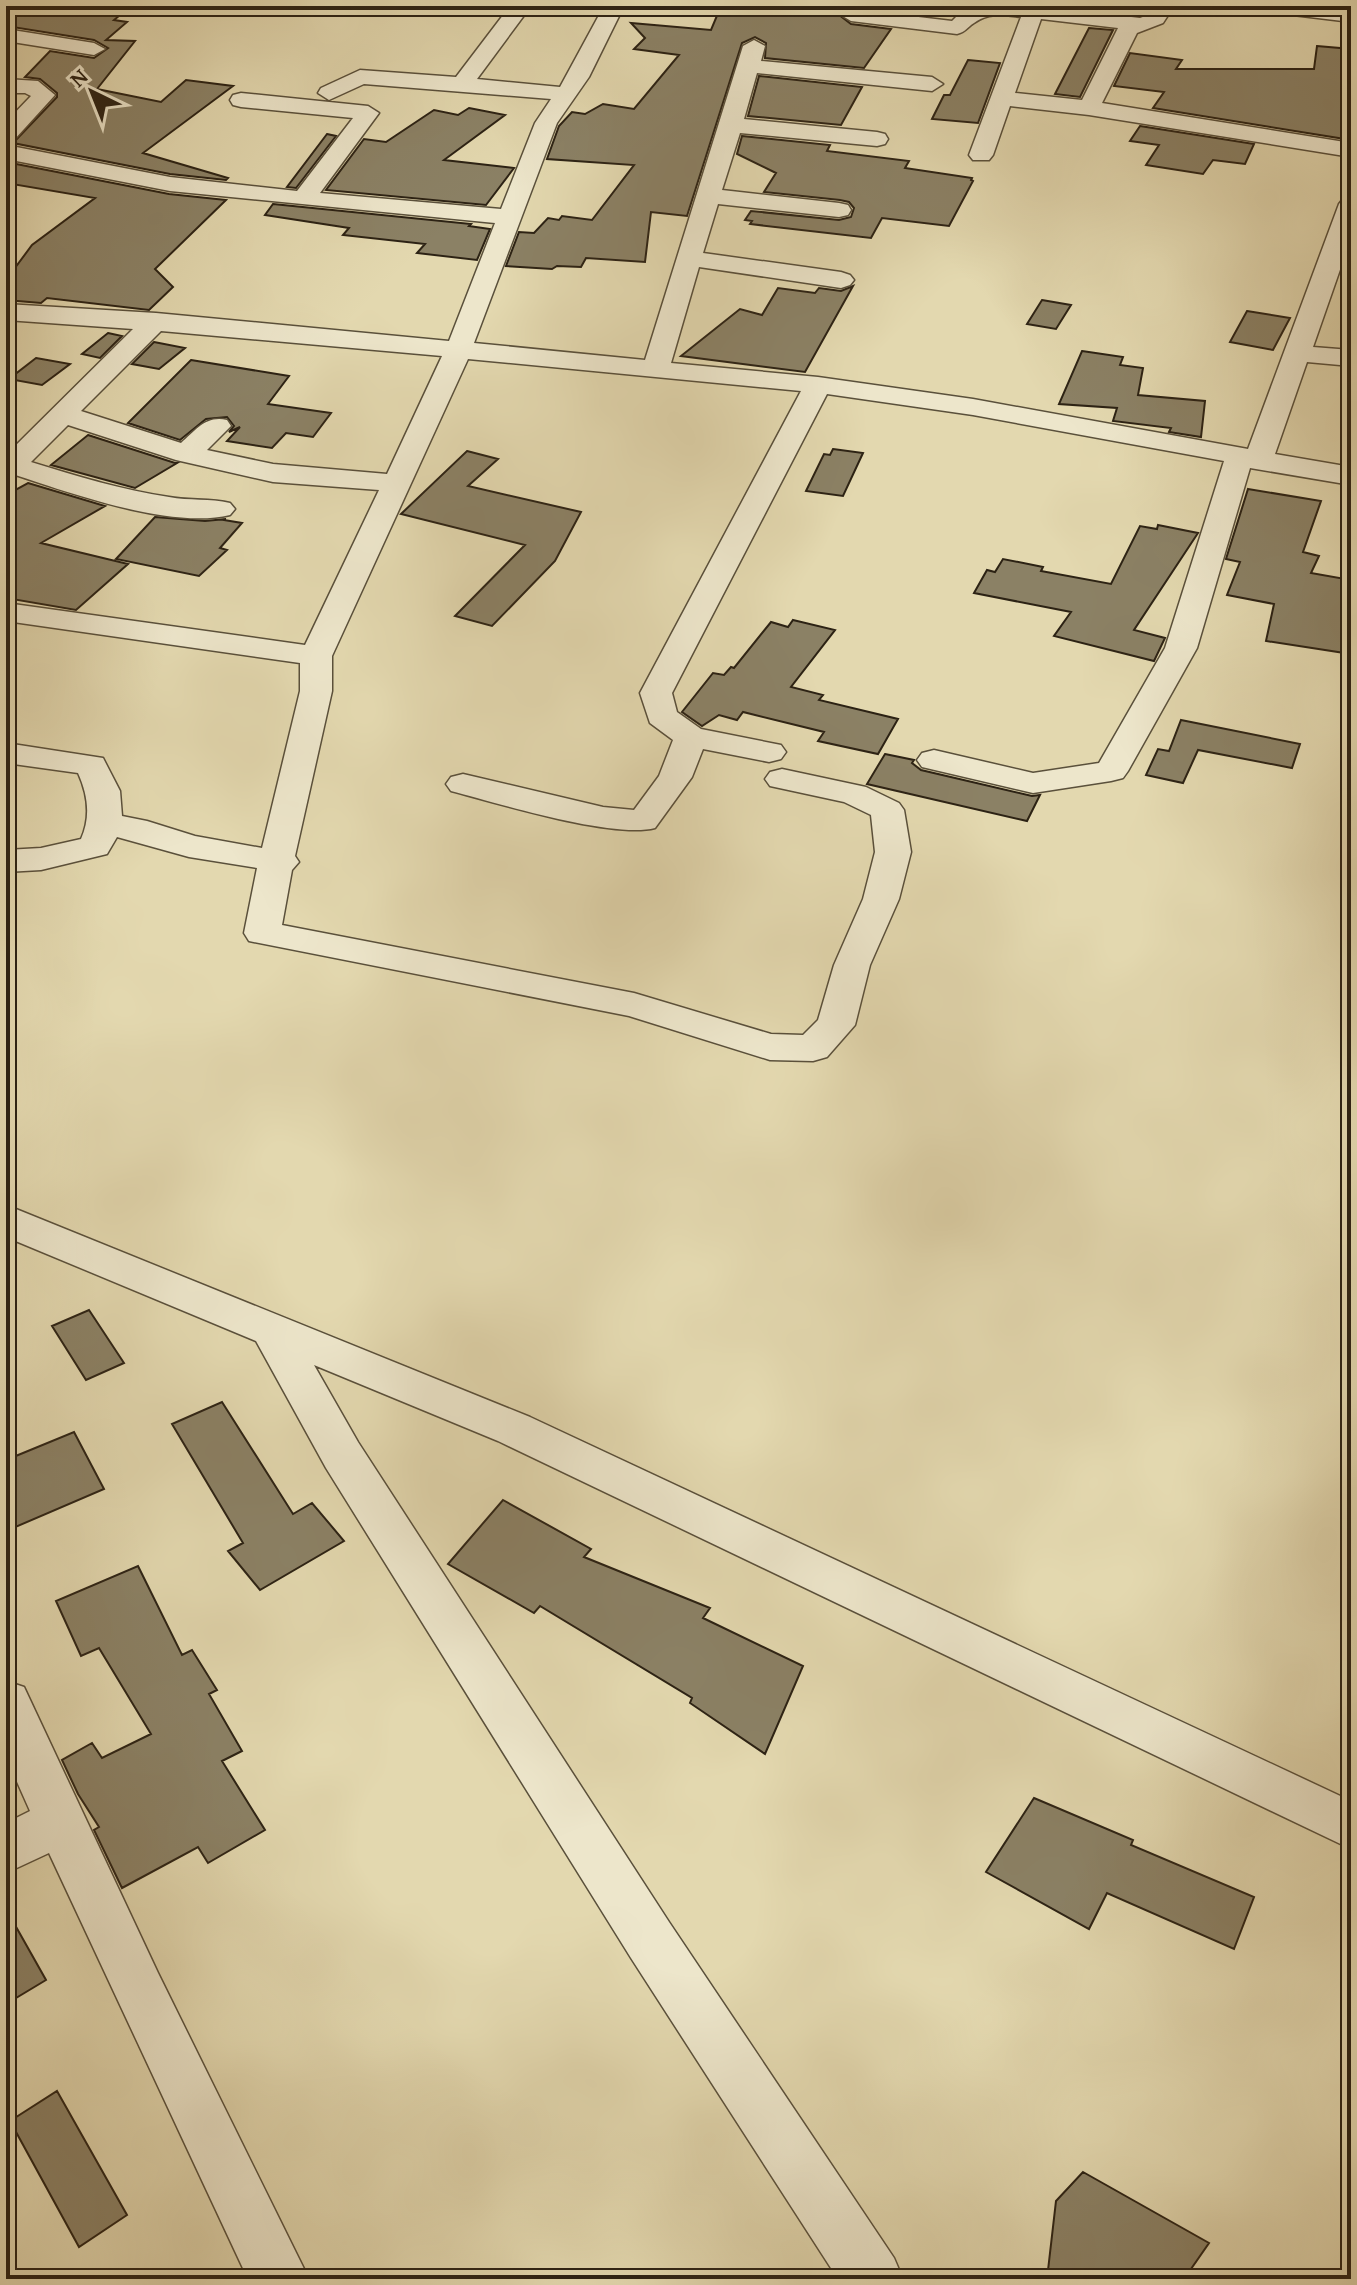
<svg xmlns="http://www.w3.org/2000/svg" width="1357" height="2285" font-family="'Gentium Book Plus',serif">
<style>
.building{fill:#8b8165;stroke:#2c2214;stroke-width:2}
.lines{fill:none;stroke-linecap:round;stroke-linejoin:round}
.minor-casing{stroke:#5a503b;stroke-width:3}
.minor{fill:#ede6cb;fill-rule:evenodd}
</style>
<rect width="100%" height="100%" fill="#e3d8af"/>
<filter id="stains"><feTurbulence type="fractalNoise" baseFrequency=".0025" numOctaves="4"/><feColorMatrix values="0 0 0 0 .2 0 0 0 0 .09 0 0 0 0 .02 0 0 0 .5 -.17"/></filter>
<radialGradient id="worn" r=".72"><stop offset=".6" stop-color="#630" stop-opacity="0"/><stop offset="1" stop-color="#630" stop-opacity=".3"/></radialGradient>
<!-- building -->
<path class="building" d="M 6,6 L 131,6 L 114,20 L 127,22 L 106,40 L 135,41 L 97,89 L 161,102 L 186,80 L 233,86 L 143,153 L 228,178 L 226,180 L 170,174 L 13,143 L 57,97 L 57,93 L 40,79 L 25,77 L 50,51 L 94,58 L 108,48 L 94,40 L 6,26 Z
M 721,6 L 832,9 L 835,6 L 907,6 L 902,12 L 851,6 L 838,14 L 851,24 L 891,29 L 864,68 L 765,58 L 766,43 L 755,37 L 742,43 L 687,216 L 651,212 L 645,262 L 586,258 L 581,267 L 557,266 L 552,269 L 506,266 L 519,232 L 534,233 L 548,218 L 559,220 L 562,216 L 592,220 L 634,165 L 547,159 L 559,126 L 572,112 L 585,114 L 603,104 L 634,109 L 679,55 L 634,49 L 645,38 L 631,23 L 711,30 Z
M 1100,6 L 1150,6 L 1140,15 L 1098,10 Z
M 1089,28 L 1113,30 L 1080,97 L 1055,94 Z
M 1317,46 L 1351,49 L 1351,140 L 1153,108 L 1164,92 L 1114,86 L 1130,53 L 1182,60 L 1176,69 L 1314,69 Z
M 968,60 L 1000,63 L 978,123 L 932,119 L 944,95 L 950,95 Z
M 759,76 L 862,87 L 841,125 L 748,116 Z
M 469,108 L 505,115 L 444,160 L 514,168 L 486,205 L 326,190 L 364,139 L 386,142 L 434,110 L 458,115 Z
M 1140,126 L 1254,144 L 1245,164 L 1213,160 L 1203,174 L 1146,165 L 1159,145 L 1130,141 Z
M 327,134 L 336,136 L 296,188 L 287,187 Z
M 742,136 L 830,145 L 827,151 L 909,161 L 905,168 L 972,178 L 971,180 L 973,181 L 949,226 L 882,218 L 871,238 L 750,224 L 752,221 L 745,220 L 751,211 L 839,220 L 851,217 L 854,208 L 849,202 L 840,200 L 764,192 L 776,173 L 737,154 Z
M 6,162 L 169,194 L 226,200 L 155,269 L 173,287 L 149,310 L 47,298 L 41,303 L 6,300 L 6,280 L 32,245 L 95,198 L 6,183 Z
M 273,204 L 471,224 L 469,226 L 490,229 L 477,260 L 417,253 L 425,244 L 343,235 L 349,228 L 265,215 Z
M 853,286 L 805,372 L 681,356 L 740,309 L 762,315 L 778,288 L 815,293 L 819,288 L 841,291 Z
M 1042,300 L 1071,305 L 1056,329 L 1027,324 Z
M 1247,311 L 1290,318 L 1273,350 L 1230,342 Z
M 108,333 L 122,336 L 100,358 L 82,354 Z
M 154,342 L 185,348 L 159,369 L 132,364 Z
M 1082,351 L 1123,357 L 1120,365 L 1143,368 L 1138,395 L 1205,401 L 1201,437 L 1169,432 L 1171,428 L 1113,421 L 1117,408 L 1059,404 Z
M 36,358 L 70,364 L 42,385 L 9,379 Z
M 191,360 L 289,376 L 268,404 L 331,413 L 313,437 L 286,433 L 272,448 L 227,441 L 240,427 L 229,432 L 234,426 L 227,417 L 206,419 L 180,440 L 128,423 Z
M 88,435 L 175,463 L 177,463 L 135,488 L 51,465 Z
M 833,449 L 863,453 L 843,496 L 806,491 L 824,454 L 830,455 Z
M 467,451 L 498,459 L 468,486 L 581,512 L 555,561 L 492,626 L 455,616 L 525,545 L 401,514 Z
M 28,483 L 105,506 L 41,543 L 128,564 L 76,610 L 6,598 L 6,495 Z
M 1248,489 L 1321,501 L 1303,552 L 1319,556 L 1311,573 L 1351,580 L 1351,654 L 1266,641 L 1274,604 L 1227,595 L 1240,562 L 1226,559 Z
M 155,517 L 205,521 L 226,519 L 224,520 L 242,523 L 220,548 L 227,550 L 199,576 L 116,559 Z
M 1158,525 L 1198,533 L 1134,630 L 1165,638 L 1154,661 L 1054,636 L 1071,612 L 974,593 L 987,570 L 995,572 L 1003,559 L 1043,567 L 1041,571 L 1111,584 L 1140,526 L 1157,529 Z
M 793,620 L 835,630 L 791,687 L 823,695 L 819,700 L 898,719 L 878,754 L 818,741 L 824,732 L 743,712 L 737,720 L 719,715 L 702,726 L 682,712 L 713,673 L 724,675 L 731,667 L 734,668 L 771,622 L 788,627 Z
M 1181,720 L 1300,744 L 1292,768 L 1198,750 L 1183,783 L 1146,775 L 1158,749 L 1169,751 Z
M 885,754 L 914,760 L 912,763 L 921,770 L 1032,796 L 1040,795 L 1027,821 L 867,784 Z
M 89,1310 L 124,1363 L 86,1380 L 52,1326 Z
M 222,1402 L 293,1514 L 312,1503 L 344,1541 L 260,1590 L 228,1551 L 243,1543 L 172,1424 Z
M 74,1432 L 104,1489 L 6,1531 L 6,1460 Z
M 503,1500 L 591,1549 L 584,1557 L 710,1608 L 703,1618 L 803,1666 L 765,1754 L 690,1703 L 692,1698 L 540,1606 L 534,1613 L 448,1564 Z
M 138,1566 L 182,1655 L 192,1650 L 217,1690 L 209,1694 L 242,1751 L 222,1761 L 265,1830 L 208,1863 L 198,1847 L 122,1888 L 94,1830 L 99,1827 L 78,1794 L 62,1760 L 92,1743 L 102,1758 L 151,1734 L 99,1648 L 81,1656 L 56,1601 Z
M 1034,1798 L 1133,1840 L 1131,1845 L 1254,1897 L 1234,1949 L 1107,1893 L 1089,1929 L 986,1872 Z
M 6,1909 L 46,1980 L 6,2004 Z
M 57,2091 L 127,2215 L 79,2247 L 10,2121 Z
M 1083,2172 L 1209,2243 L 1184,2279 L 1047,2279 L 1056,2201 Z"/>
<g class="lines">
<!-- minor casing -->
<g class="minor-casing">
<path id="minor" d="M 510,6 L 531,6 L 477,79 L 560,87 L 604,6 L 624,6 L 589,77 L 557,123 L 474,343 L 645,360 L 743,46 L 754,40 L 765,46 L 761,61 L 932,77 L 943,84 L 932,91 L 757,73 L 744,119 L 877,132 L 885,134 L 888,139 L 885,144 L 877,146 L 740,133 L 722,190 L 839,203 L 848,205 L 851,210 L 848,215 L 839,217 L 718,204 L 703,253 L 841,272 L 850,275 L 854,280 L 850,285 L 841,288 L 699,267 L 671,363 L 818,377 L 973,399 L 1248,449 L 1339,204 L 1343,199 L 1351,197 L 1351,238 L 1313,347 L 1351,350 L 1351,366 L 1307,362 L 1275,454 L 1351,467 L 1351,485 L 1250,468 L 1197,648 L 1128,771 L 1123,778 L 1111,781 L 1033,793 L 922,767 L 917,760 L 922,753 L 934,750 L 1033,773 L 1099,763 L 1165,648 L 1224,461 L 973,415 L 827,394 L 672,693 L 677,712 L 701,729 L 781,745 L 786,752 L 781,759 L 769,762 L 703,749 L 692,777 L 655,828 C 613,839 497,803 451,791 L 446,784 L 451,777 L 463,774 L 603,807 L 634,810 L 659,776 L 673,740 L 650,723 L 640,693 L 801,391 L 468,359 L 332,656 L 332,691 L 295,856 L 299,862 L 292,870 L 282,925 L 634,993 L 771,1034 L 803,1035 L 818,1020 L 834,965 L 863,899 L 875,852 L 871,815 L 844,802 L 770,786 L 765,779 L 770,772 L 782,769 L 866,787 L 899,803 L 904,810 L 911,852 L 899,899 L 870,965 L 855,1025 L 827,1057 L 813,1061 L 770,1060 L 629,1016 L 249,941 L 244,933 L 257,868 L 189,857 L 117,837 L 107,854 L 41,870 L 6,872 L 6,850 L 41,848 L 81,839 C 91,817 88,795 78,773 L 6,763 L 6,743 L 103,758 L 120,791 L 122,816 L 147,821 L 195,836 L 262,848 L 300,691 L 300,663 L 6,621 L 6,603 L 305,645 L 379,490 L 273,482 L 176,460 L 68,425 L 31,462 C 77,476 122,490 169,497 C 189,501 210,498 230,503 L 235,509 L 230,515 C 170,530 65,491 6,472 L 6,455 L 133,329 L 6,320 L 6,304 L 156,313 L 449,341 L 495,223 L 170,191 L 6,159 L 6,145 L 170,177 L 297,191 L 353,118 L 241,107 L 233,105 L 230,100 L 233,95 L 241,93 L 368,106 L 379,113 L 320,193 L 501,209 L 535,123 L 551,99 L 364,84 L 329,100 L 318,93 L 321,88 L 360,70 L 456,77 ZM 161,331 L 442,356 L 387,474 L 273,464 L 207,450 L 231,426 L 227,420 C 206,415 196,430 181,443 L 81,411 Z
M 978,6 L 1035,6 L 1140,18 L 1148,15 L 1154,6 L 1174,6 L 1163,23 L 1137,33 L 1102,103 L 1351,143 L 1351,157 L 1089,115 L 1010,106 L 993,155 L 989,160 L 973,160 L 969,155 L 1021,17 C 1003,15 990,12 974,23 C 967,27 966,32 957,34 L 851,21 L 841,15 L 851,9 L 952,21 L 958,15 ZM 1041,19 L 1118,28 L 1082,100 L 1015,93 Z
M 1258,6 L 1319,6 L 1351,10 L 1351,22 L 1268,12 Z
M 6,29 L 94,43 L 105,49 L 94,55 L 6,41 Z
M 6,79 L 38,81 L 55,95 L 14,140 L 6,142 L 6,122 L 31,96 L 25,93 L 6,93 Z
M 6,1205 L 530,1417 L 1351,1801 L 1351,1849 L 498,1441 L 314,1365 L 358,1442 L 669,1922 L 894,2258 L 903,2279 L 838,2279 L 631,1958 L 326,1468 L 256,1341 L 6,1237 Z
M 6,1681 L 24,1687 L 158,1973 L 309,2279 L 248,2279 L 49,1853 L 6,1873 L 6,1823 L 30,1811 L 6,1757 Z"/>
</g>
<!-- minor -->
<use href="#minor" class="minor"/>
</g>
<!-- margin -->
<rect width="1357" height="2285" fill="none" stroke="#e3d8af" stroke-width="32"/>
<rect x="8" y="8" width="1341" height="2269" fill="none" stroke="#2c2214" stroke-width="4"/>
<rect x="16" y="16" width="1325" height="2253" fill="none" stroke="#2c2214" stroke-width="2"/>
<!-- north arrow -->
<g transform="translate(92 92) rotate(317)" stroke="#ede6cb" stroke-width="6" paint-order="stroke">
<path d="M0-6L14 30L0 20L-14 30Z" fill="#2c2214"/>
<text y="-12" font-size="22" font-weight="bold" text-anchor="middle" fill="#2c2214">N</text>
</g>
<rect width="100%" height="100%" filter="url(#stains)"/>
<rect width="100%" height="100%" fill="url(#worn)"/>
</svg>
